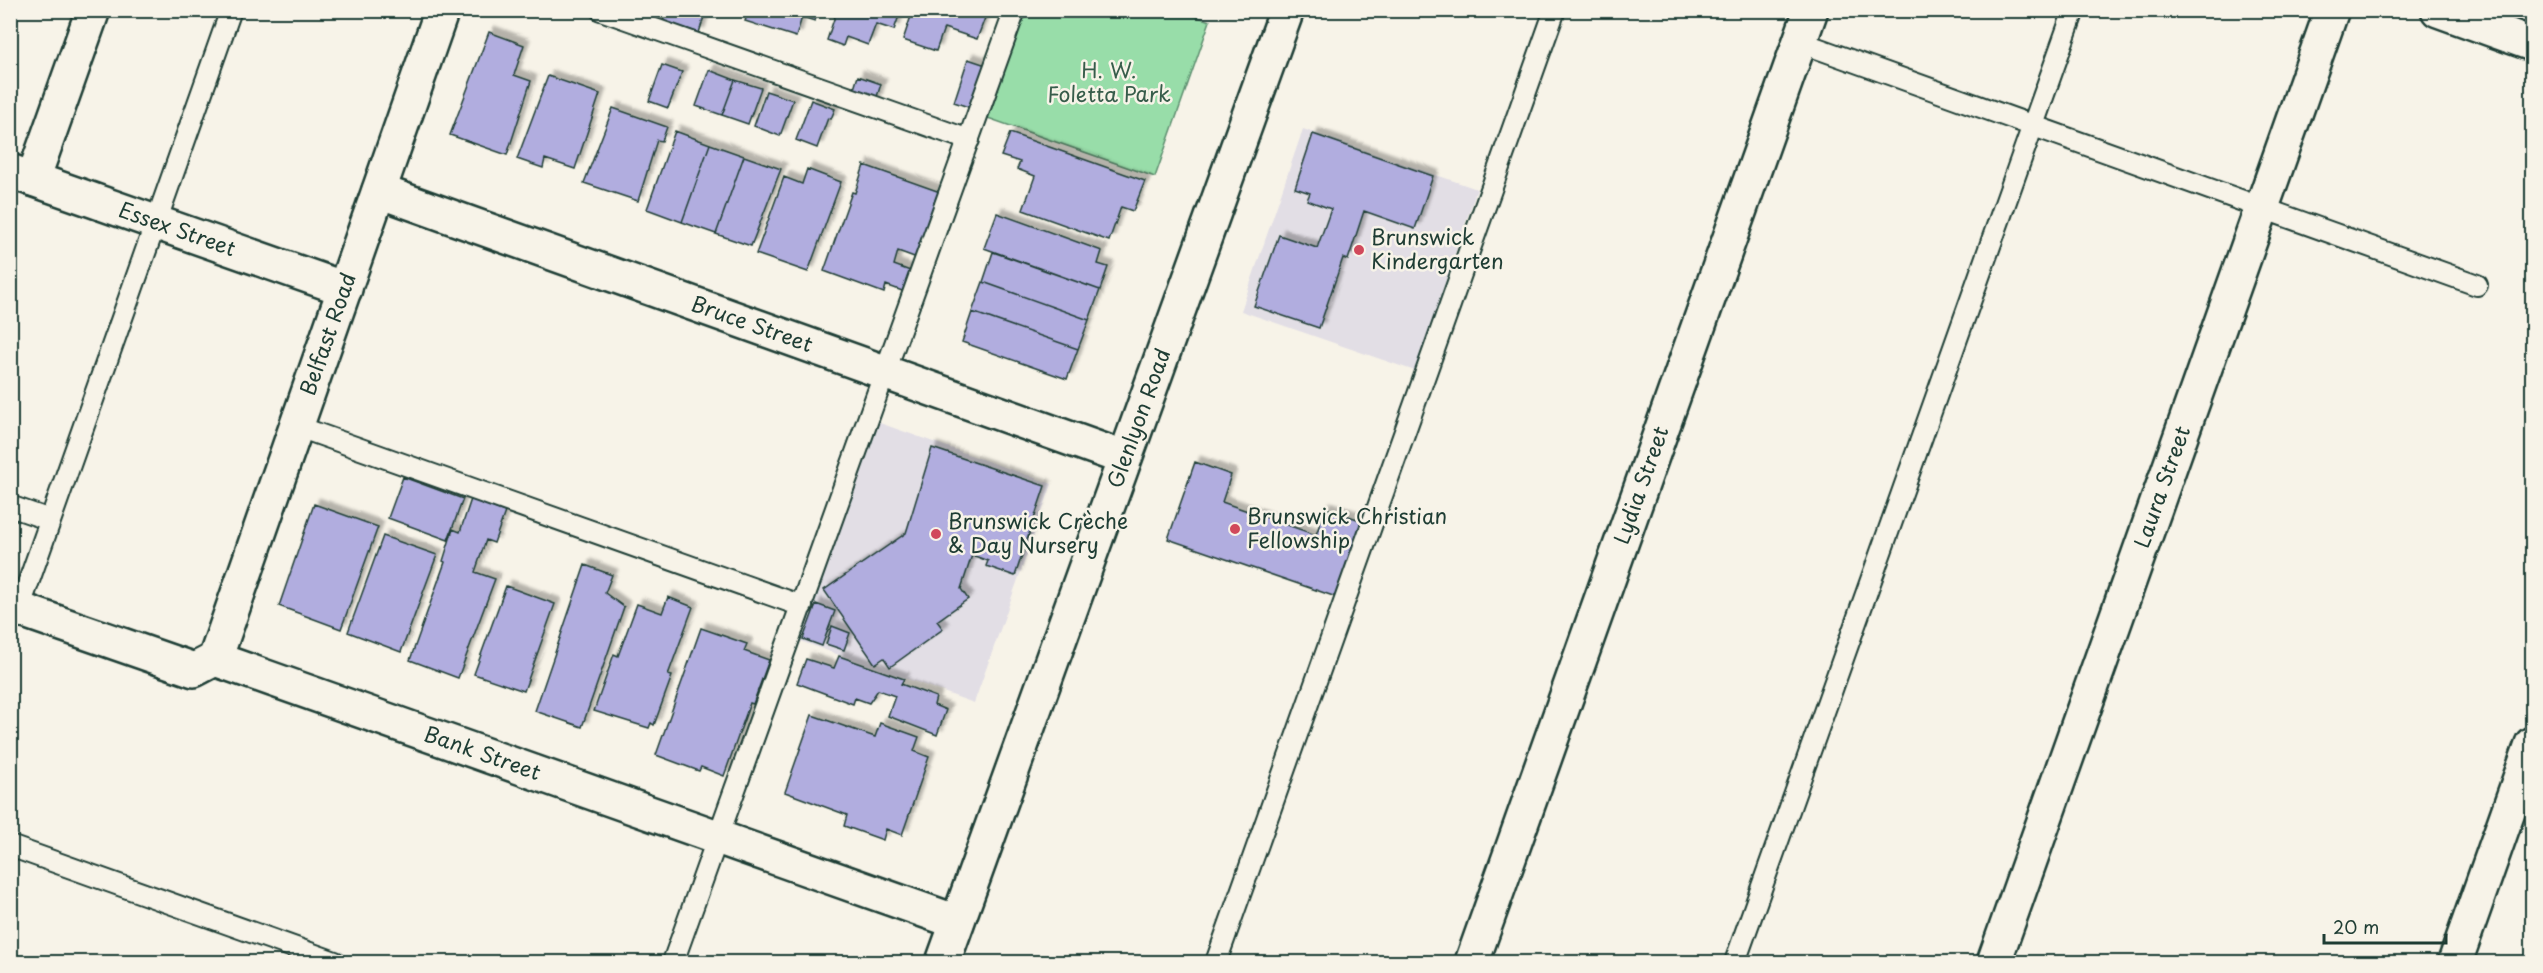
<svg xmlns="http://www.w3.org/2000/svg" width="2543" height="973" font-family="'Playpen Sans',sans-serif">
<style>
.built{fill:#e2dee5}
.green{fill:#98dda9;stroke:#5c8d6e;stroke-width:1.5}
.building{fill:#b1addf;stroke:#1f3d34;stroke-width:1.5;filter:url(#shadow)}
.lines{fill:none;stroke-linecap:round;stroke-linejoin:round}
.service-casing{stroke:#1f3d34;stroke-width:24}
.minor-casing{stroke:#1f3d34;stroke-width:38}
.tertiary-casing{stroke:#1f3d34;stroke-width:38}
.service{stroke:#f7f3e8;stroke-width:20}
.minor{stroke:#f7f3e8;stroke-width:33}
.tertiary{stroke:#f7f3e8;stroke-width:33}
.poi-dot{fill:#d1495b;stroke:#f7f3e8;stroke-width:2}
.labels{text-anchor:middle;stroke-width:5;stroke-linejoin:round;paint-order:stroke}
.park-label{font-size:21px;fill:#375d4b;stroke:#f7f3e8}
.street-label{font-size:21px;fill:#1f3d34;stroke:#f7f3e8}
.poi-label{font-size:21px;fill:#1f3d34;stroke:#f7f3e8;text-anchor:start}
</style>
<defs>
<filter id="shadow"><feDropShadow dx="5.5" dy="-5.5" stdDeviation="1.5" flood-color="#0004"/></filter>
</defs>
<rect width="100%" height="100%" fill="#f7f3e8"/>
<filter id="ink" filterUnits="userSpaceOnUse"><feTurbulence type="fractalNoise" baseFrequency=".0167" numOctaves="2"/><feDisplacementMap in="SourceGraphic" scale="12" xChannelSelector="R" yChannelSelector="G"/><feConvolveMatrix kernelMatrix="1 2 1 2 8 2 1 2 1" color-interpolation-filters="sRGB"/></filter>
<g filter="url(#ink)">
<!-- built -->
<path class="built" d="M 1303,129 L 1477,189 L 1415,371 L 1241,311 Z
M 877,422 L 1052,484 L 974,703 L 800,641 Z"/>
<!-- green -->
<path class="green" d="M 1025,11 L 1180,11 L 1210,21 L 1155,177 L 988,118 Z"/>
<!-- building -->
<path class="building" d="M 667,10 L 706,10 L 699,33 L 663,21 Z
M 749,10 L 818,10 L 815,21 L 802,17 L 796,37 L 745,21 Z
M 837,10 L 901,10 L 894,30 L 876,24 L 868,45 L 846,37 L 843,46 L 827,40 Z
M 913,10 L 988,10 L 977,39 L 944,28 L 936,51 L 903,40 Z
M 489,32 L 524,45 L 514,75 L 531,81 L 507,155 L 450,135 Z
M 968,59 L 986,65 L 971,108 L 954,102 Z
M 662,65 L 682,72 L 668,108 L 649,101 Z
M 709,70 L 735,80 L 722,115 L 696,106 Z
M 548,76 L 600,94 L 575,169 L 545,159 L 543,168 L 517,159 Z
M 858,76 L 881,84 L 875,103 L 852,95 Z
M 735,80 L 761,88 L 748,124 L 722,115 Z
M 766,91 L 793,100 L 780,136 L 754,126 Z
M 811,100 L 835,109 L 831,119 L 828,118 L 817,148 L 796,140 Z
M 613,108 L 667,127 L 662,141 L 657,140 L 638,201 L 584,183 Z
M 675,131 L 710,144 L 682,222 L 647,209 Z
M 1010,133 L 1145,181 L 1133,211 L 1121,207 L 1109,241 L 1023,210 L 1035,176 L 1017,169 L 1020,162 L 1001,156 Z
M 1313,134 L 1433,176 L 1415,229 L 1364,211 L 1348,260 L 1343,258 L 1319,328 L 1254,306 L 1279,235 L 1317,248 L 1331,209 L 1307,200 L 1310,193 L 1295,188 Z
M 710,144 L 744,156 L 716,234 L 682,222 Z
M 744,156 L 781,169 L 751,246 L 716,234 Z
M 864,165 L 940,192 L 917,258 L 898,251 L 894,265 L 913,272 L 905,292 L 886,285 L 884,293 L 824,271 L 852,192 L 855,193 Z
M 807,169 L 841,182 L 808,272 L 756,254 L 784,177 L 802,184 Z
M 997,213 L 1102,251 L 1098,264 L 1108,267 L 1100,290 L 984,248 Z
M 993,252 L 1100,290 L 1089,320 L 983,282 Z
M 983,282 L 1089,320 L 1078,349 L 972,312 Z
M 972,312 L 1078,349 L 1067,379 L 962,342 Z
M 932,448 L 1045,486 L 1015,576 L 986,566 L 988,561 L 972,555 L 961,589 L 968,599 L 937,621 L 943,629 L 890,667 L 884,658 L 875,664 L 824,590 L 906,533 Z
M 1195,462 L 1231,475 L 1222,502 L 1316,535 L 1325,508 L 1366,522 L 1339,598 L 1168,539 Z
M 403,477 L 463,499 L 448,540 L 388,518 Z
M 471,499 L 505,512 L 494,543 L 486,540 L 475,572 L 495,579 L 458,678 L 410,660 L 445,562 L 443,561 L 453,529 L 460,532 Z
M 314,504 L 378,527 L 341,629 L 279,606 Z
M 383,536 L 437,555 L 401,652 L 348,632 Z
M 585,565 L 612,575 L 605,593 L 624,607 L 582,727 L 535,711 Z
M 506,586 L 555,604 L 524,691 L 474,674 Z
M 668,597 L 693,607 L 668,675 L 672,676 L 654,725 L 651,723 L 649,728 L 594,711 L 614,654 L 618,656 L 637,604 L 662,613 Z
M 816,604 L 835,611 L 822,646 L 803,639 Z
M 832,626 L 850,633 L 844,650 L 826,644 Z
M 701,628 L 747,644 L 744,651 L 769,660 L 753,704 L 750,703 L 724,776 L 701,767 L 699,771 L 656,755 Z
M 839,656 L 904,679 L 901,684 L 936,697 L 934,705 L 946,710 L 937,735 L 888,716 L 895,696 L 878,690 L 869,703 L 855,698 L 853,704 L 797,683 L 806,659 L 834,668 Z
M 812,715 L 875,737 L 880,723 L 919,737 L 914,751 L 929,757 L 902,835 L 886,829 L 883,840 L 844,826 L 847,815 L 785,792 Z"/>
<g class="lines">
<!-- service casing -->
<g class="service-casing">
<path id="service" d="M 601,10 L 969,140
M 1800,42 L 2477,285
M 296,426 L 802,606
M 10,506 L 50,520
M 19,609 L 231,10
M 10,846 L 335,962
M 673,962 L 1015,10
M 1216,962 L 1555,10
M 1735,962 L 2074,10"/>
</g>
<!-- minor casing -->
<g class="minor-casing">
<g id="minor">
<path d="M 2438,10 L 2532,44"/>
<path id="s1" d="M 10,171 L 345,289"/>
<path d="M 33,179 L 93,10"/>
<path id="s2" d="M 379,191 L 1124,458"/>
<path id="s3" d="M 10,606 L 194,670 L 215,659 L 957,922"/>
<path id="s4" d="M 215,659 L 442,10"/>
<path id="s5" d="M 1472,962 L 1811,10"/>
<path id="s6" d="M 1994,962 L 2332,10"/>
<path d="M 2455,962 L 2532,744"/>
</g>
</g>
<!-- tertiary casing -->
<g class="tertiary-casing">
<g id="tertiary">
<path id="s7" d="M 943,962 L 1287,10"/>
</g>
</g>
<!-- service -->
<use href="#service" class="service"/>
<!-- minor -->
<use href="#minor" class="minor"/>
<!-- tertiary -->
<use href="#tertiary" class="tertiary"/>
</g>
</g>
<!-- markers -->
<g class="poi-dot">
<circle cx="1359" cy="250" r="6"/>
<circle cx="1235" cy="529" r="6"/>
<circle cx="936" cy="534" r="6"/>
</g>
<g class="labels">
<!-- park labels -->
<g class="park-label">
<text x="1109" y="78">H. W.<tspan x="1109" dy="24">Foletta Park</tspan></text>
</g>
<!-- street labels -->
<g class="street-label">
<text dy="7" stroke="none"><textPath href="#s1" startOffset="177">Essex Street</textPath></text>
<text dy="7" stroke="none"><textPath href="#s2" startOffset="396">Bruce Street</textPath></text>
<text dy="7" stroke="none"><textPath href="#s4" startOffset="344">Belfast Road</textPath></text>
<text dy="7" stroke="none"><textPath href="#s7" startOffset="578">Glenlyon Road</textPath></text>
<text dy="7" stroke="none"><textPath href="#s5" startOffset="506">Lydia Street</textPath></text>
<text dy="7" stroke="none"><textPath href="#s6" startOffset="504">Laura Street</textPath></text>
<text dy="7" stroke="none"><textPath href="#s3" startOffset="502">Bank Street</textPath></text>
</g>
<!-- poi labels -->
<g class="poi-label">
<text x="1371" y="245">Brunswick<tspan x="1371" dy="24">Kindergarten</tspan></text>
<text x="1247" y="524">Brunswick Christian<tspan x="1247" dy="24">Fellowship</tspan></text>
<text x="948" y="529">Brunswick Crèche<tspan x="948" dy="24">&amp; Day Nursery</tspan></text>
</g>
</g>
<!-- margin -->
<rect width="2543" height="973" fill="none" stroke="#f7f3e8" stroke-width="36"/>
<rect x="18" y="18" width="2507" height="937" fill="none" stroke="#1f3d34" stroke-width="2" filter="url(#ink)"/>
<!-- scale -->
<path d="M2324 934v9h122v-9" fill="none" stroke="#1f3d34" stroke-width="3"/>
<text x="2333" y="934" font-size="18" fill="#1f3d34" stroke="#f7f3e8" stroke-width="4.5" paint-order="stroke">20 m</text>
</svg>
